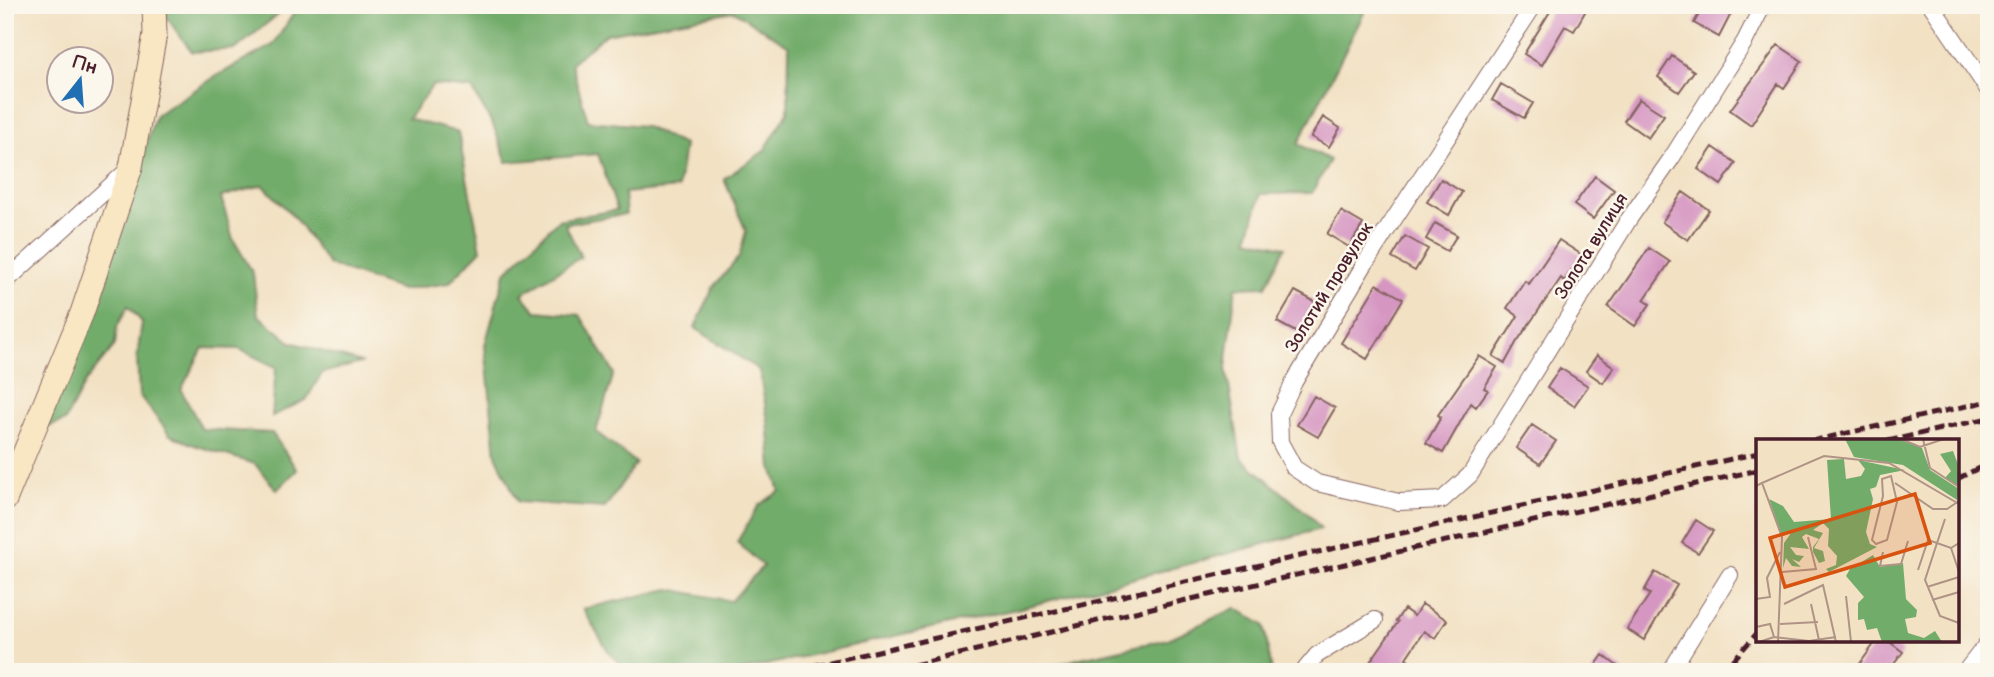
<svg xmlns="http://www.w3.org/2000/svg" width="1994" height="677" font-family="'Balsamiq Sans',sans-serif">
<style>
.forest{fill:#72ac6b;stroke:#5e664b;stroke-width:2}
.building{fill:#d696c2}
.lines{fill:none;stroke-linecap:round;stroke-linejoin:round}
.street-casing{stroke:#856360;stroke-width:18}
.secondary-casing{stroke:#856360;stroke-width:25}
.street{stroke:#fff;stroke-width:16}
.secondary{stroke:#f9e7c3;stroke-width:23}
.rail{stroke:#4a1f2b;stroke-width:5;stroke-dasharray:10 5;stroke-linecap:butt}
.labels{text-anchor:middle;stroke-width:5;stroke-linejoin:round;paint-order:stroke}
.street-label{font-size:18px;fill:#4a1f2b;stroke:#fbf7ec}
.inset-road{fill:none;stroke:#af9386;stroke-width:2}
.view{fill:#d8530f;fill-opacity:0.15;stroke:#d8530f;stroke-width:3.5}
.inset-edge{fill:none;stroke:#4a1f2b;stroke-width:3.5}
</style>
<rect width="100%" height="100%" fill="#fbf7ec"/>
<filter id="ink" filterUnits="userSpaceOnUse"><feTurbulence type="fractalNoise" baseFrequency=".0143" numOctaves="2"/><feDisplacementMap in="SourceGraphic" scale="14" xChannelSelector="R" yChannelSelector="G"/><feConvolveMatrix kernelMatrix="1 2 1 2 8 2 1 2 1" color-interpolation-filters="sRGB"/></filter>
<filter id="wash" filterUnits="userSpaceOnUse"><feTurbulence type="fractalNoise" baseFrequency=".00686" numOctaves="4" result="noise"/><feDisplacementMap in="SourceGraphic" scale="28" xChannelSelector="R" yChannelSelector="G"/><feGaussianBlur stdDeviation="1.57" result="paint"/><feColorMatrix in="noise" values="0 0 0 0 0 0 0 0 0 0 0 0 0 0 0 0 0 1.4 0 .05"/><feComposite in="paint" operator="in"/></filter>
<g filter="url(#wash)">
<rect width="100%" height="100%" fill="#f2e1c3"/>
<!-- forest -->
<path class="forest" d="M 167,5 L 284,5 L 277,15 L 236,49 L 192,52 L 167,18 Z
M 299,5 L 1368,5 L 1298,144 L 1330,160 L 1312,193 L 1261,194 L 1248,239 L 1285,247 L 1266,286 L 1236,287 L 1226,368 L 1241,458 L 1309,515 L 1321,529 L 1025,607 L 735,672 L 632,672 L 610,654 L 583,609 L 669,589 L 731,601 L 763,566 L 737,542 L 759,505 L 780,491 L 772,468 L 768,421 L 759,370 L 695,328 L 713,288 L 739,257 L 746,231 L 724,179 L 764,151 L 788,112 L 789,46 L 734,11 L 606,34 L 571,63 L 588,121 L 644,126 L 684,145 L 678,188 L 624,193 L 626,214 L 565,224 L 581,257 L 522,294 L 536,311 L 580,315 L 614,373 L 596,432 L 636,463 L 605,508 L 518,502 L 496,455 L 485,345 L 505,273 L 558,220 L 617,210 L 598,154 L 507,162 L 493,125 L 472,89 L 433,85 L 408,119 L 458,132 L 481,250 L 449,283 L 402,290 L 329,265 L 293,216 L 263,185 L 221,197 L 233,239 L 253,273 L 258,315 L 291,342 L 361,363 L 322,373 L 306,400 L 272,416 L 276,367 L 239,349 L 203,348 L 181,390 L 202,429 L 272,433 L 297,470 L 277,490 L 255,464 L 194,445 L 170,435 L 139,395 L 137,358 L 142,322 L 128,306 L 117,327 L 115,345 L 86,381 L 65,421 L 45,428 L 156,115 L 218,75 L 273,45 Z
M 1236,608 L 1264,625 L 1272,672 L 1032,672 L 1081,658 L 1168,639 Z"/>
<g id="blocks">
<!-- building -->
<path class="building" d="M 1554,5 L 1589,5 L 1574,31 L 1565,26 L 1542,65 L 1524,54 Z
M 1704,5 L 1724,5 L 1733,10 L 1719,37 L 1694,23 Z
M 1778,45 L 1802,61 L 1784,88 L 1778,84 L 1751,125 L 1730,110 Z
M 1672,56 L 1694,71 L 1679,92 L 1658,77 Z
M 1501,84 L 1533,103 L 1524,118 L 1492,100 Z
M 1639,99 L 1664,115 L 1648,138 L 1624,121 Z
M 1323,117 L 1340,128 L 1329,147 L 1311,137 Z
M 1713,147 L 1736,163 L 1721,185 L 1698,169 Z
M 1595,176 L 1614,190 L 1593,219 L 1574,205 Z
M 1441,179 L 1462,192 L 1449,215 L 1427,202 Z
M 1683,192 L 1709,210 L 1688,240 L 1662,222 Z
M 1341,211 L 1363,224 L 1349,247 L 1327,234 Z
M 1435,223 L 1457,235 L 1447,251 L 1426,239 Z
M 1405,236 L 1428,249 L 1415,271 L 1392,258 Z
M 1559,240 L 1582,255 L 1564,281 L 1561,278 L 1516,343 L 1505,363 L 1493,356 L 1518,316 L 1507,308 L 1525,281 L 1529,284 Z
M 1649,248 L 1670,262 L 1644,300 L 1650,304 L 1635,326 L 1608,307 Z
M 1377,284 L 1403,299 L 1367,359 L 1341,343 Z
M 1295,291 L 1319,304 L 1301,335 L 1277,322 Z
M 1597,355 L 1614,367 L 1603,383 L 1586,371 Z
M 1479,356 L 1497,367 L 1484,388 L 1488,390 L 1476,407 L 1471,403 L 1443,453 L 1426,443 L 1441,417 L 1438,415 Z
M 1560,368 L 1588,386 L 1574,406 L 1547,388 Z
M 1314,396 L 1335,408 L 1318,437 L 1297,425 Z
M 1532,425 L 1556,441 L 1540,464 L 1516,448 Z
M 1696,520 L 1713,531 L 1698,553 L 1682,543 Z
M 1655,572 L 1677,585 L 1644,640 L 1627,629 L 1650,594 L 1644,591 Z
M 1422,604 L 1447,620 L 1435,638 L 1424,631 L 1406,658 L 1426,672 L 1378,672 L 1368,665 L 1398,622 L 1396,621 L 1404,609 L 1414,616 Z
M 1877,640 L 1887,640 L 1903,652 L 1888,672 L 1854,672 Z
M 1603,655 L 1625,672 L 1591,672 Z"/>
</g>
</g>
<g filter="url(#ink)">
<use href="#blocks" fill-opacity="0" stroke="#856360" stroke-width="2"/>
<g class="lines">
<!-- street casing -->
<g class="street-casing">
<path id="street" d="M 1534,5 L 1366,262 L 1294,382 L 1279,414 L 1280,442 L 1294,468 L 1317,483 L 1399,502 L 1442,500 L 1470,475 L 1629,219 L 1671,159 L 1745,41 L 1763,5
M 1931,5 L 1989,91
M 5,282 L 129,169
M 1303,672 L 1317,655 L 1375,620
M 1670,672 L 1730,575
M 1965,672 L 1989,641"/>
</g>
<!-- secondary casing -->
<g class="secondary-casing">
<path id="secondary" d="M 5,500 L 82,313 L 131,167 L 155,34 L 154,5"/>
</g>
<!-- street -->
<use href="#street" class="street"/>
<!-- secondary -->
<use href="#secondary" class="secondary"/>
<!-- rail -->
<path class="rail" d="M 1812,441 L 1989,401
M 1888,441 L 1989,418
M 1957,479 L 1989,463
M 785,672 L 1758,453
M 885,672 L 1156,607 L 1758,470
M 1723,672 L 1758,632"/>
</g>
</g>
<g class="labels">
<!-- street labels -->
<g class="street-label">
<text transform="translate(1591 246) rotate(-58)" y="6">Золота вулиця</text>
<text transform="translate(1329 287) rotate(-58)" y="6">Золотий провулок</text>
</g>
</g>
<!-- overview -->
<g transform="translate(1756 439)">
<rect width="203" height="203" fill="#f2e1c3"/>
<path d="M 89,0 L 142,0 L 166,9 L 174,31 L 203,50 L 201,61 L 147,26 L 98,18 ZM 197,12 L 203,28 L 203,47 L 189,39 L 195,32 L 184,15 ZM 88,20 L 90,40 L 105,37 L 109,30 L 102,21 L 149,31 L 124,36 L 120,48 L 114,50 L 117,60 L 110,93 L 114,105 L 121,108 L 73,133 L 70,130 L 80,126 L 81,117 L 72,107 L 73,90 L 67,84 L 57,91 L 67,94 L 58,109 L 67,112 L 69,122 L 63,124 L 57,113 L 57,108 L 63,100 L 50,95 L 46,98 L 53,110 L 34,108 L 40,116 L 48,117 L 43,123 L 36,120 L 45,128 L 36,127 L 30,119 L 27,129 L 28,104 L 35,94 L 26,97 L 13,60 L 27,67 L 38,83 L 75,80 L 71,21 ZM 117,116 L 124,128 L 147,124 L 150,160 L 161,171 L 160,178 L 149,180 L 152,194 L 168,199 L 179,192 L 186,203 L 126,203 L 121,189 L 111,191 L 108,180 L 102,181 L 102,164 L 108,158 L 90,137 L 94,130 Z" fill="#72ac6b"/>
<path class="inset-road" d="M 145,0 L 164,8 L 188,0M 167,0 L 174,29 L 203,48M 135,37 L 141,63 L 131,101 L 120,105 L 116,101 L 127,57 L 126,40 ZM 6,44 L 68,17 L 133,24 L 203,65M 139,44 L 177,70 L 191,70 L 203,62M 0,47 L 6,44 L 26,98 L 22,203M 203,104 L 195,109 L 181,104 L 169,141 L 184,177 L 203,184M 195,109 L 203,133M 127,113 L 124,127 L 145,125 L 152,102M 162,131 L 172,101 L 181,104 L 189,80M 26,133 L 60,130 L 52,98M 171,148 L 203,138M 90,157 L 95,203M 0,160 L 14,158 L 11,139 L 24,113M 176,161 L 203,153M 28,165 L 67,146 L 80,203M 55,165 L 63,201M 24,185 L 62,183M 0,188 L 14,185 L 18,198M 3,203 L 18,198 L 53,202 L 80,198"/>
<path class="view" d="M 159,55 L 174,104 L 29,148 L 14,99 Z"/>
<rect width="203" height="203" class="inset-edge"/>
</g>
<!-- margin -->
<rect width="1994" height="677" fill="none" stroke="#fbf7ec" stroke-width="28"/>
<!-- north arrow -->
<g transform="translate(80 80) rotate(17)"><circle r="33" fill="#fbf7ec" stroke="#b4a19f" stroke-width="2"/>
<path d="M0-5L12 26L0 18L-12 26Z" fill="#1f6fb2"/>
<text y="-10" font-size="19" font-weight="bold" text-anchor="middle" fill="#4a1f2b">Пн</text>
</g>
</svg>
